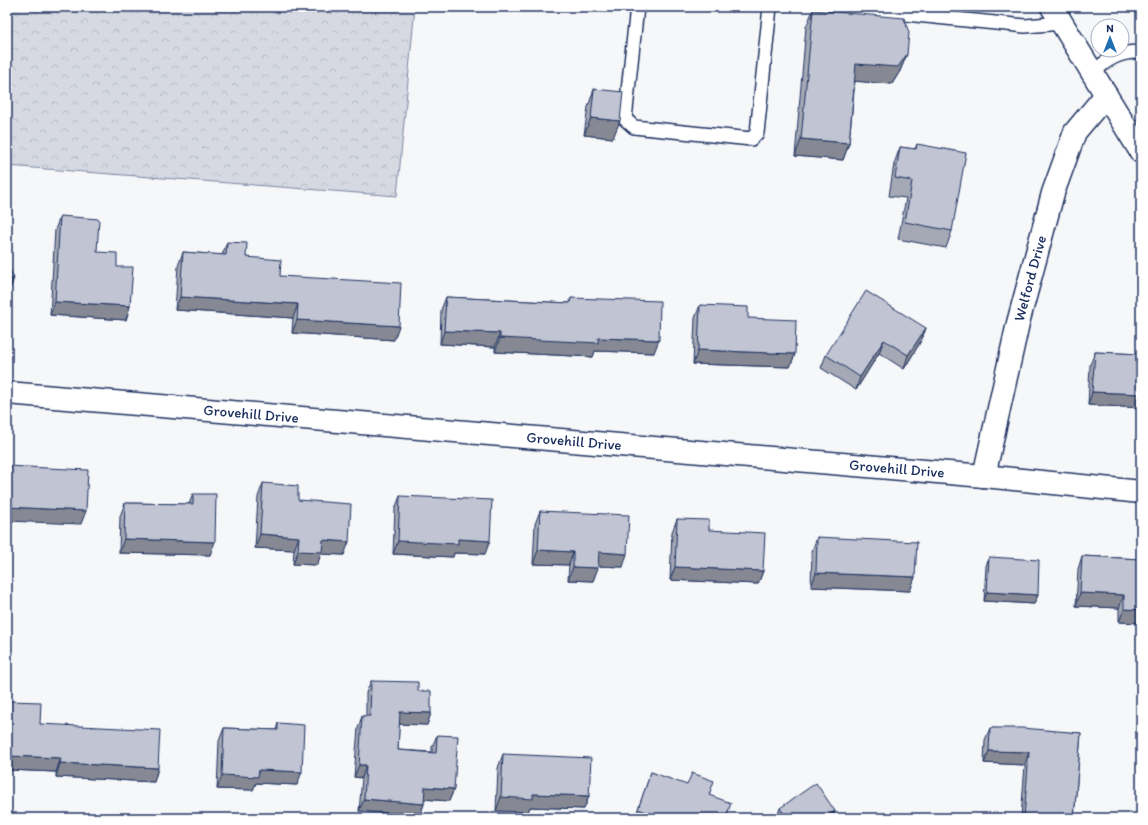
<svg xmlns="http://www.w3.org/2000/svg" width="1148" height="825" font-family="Itim,sans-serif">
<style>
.forest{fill:url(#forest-crowns);stroke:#7884a0}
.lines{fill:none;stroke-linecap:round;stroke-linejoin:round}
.lane-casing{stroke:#1b2f5e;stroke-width:16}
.street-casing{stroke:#1b2f5e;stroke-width:25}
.lane{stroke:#fff;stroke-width:13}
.street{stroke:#fff;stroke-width:22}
.wall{fill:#a5a9b5;stroke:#1b2f5e}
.shaded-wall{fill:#868994;stroke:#1b2f5e}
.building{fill:#c0c4d3;stroke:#1b2f5e}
.labels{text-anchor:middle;stroke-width:3;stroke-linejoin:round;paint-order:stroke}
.street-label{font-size:15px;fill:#1b2f5e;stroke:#fff}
</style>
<defs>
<pattern id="forest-crowns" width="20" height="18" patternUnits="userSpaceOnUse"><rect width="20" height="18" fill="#d6d9e2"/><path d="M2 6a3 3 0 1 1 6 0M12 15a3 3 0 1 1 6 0" fill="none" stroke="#b7bbc4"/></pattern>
</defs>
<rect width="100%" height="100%" fill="#f6f7f9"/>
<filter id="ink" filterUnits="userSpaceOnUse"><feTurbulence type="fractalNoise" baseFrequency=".025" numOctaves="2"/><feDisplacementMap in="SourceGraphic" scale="8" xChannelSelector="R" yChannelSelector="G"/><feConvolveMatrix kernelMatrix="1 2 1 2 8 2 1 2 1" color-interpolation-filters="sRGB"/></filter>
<g filter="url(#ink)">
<!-- forest -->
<path class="forest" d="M 7,7 L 415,7 L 397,196 L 7,166 Z"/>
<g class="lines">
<!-- lane casing -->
<g class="lane-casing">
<path id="lane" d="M 637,7 L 625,119 L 634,127 L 751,139 L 757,133 L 770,7
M 835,7 L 1025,26 L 1062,23
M 1093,74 C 1106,58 1121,51 1141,52"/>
</g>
<!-- street casing -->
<g class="street-casing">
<g id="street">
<path d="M 1052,7 L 1141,152"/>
<path id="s1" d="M 7,393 L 984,476 L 1141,492"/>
<path id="s2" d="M 984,476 L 1018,323 L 1053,193 L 1075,132 L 1106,95"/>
</g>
</g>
<!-- lane -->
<use href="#lane" class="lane"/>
<!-- street -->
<use href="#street" class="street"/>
</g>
<!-- wall -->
<path class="wall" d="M 813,10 L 907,54 L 900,71 L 892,84 L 855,81 L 849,143 L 843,160 L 795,156 L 806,27 Z
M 594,89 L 613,138 L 584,135 L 588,107 Z
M 917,144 L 952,231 L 946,248 L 898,239 L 906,198 L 889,196 L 894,164 L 900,147 L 915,149 Z
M 60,216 L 97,252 L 117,267 L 130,306 L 126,320 L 50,315 L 55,230 Z
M 227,242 L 246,257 L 394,340 L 292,333 L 293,318 L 175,310 L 178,266 L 183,252 L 222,255 Z
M 446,297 L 569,303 L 571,298 L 654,353 L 595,351 L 593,357 L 495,352 L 495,347 L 440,344 L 441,310 Z
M 700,305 L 748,318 L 795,354 L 790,367 L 693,364 L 695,318 Z
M 926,328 L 921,341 L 904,369 L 879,353 L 856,390 L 821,368 L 826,355 Z
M 1095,352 L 1141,354 L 1141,408 L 1088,405 L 1090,365 Z
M 263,483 L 298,500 L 344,555 L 321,554 L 317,565 L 293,564 L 294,550 L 255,548 L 258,497 Z
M 193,494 L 210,555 L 119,553 L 120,516 L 125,503 L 189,504 Z
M 400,496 L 485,554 L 454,553 L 453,557 L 393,554 L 395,509 Z
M 540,511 L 623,567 L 598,566 L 593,581 L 568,580 L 569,565 L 533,564 L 535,524 Z
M 677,519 L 709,530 L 763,571 L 758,584 L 670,580 L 672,532 Z
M 817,537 L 915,577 L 910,591 L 811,587 L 812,551 Z
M 1082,556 L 1141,559 L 1141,623 L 1119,622 L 1119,608 L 1076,606 L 1078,569 Z
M 989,557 L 1038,595 L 1034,604 L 984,601 L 986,566 Z
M 371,681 L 418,691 L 431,713 L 427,725 L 399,724 L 398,750 L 432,752 L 432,747 L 437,735 L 454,789 L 449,801 L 424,799 L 424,804 L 420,816 L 359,811 L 362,778 L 354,777 L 358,728 L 362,716 L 366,716 L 366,693 Z
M 8,701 L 40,724 L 158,768 L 154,782 L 56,777 L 56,772 L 7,770 L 7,705 Z
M 278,723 L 297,785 L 256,783 L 253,790 L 217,789 L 219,741 L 224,728 L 276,730 Z
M 990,728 L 1081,733 L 1074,818 L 1021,818 L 1025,765 L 984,763 L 985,740 Z
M 503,754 L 589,796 L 584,809 L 530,807 L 528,812 L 496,811 L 498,768 Z
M 651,772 L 709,795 L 726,818 L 635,818 Z
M 780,808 L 835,811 L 832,818 L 777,818 L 777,817 Z"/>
<!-- shaded-wall -->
<path class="shaded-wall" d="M 907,54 L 900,71 L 892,84 L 850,81 L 856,64 Z
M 591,118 L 620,121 L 613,138 L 584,135 Z
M 801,139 L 849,143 L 843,160 L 795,156 Z
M 10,253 L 7,260 L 7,254 Z
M 14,278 L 9,292 L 7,292 L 7,281 Z
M 180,297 L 298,304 L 293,318 L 175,310 Z
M 55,302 L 130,306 L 126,320 L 50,315 Z
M 297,320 L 399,326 L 394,340 L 292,333 Z
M 926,328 L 921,341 L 904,369 L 908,355 Z
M 444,331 L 500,333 L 495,347 L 440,344 Z
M 500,338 L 598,338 L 659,340 L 654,353 L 595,351 L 593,357 L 495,352 Z
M 884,340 L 879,353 L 856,390 L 860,377 Z
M 698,350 L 795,354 L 790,367 L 693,364 Z
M 1092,392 L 1141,394 L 1141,408 L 1088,405 Z
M 7,507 L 86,511 L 81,524 L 7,521 Z
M 260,534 L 299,537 L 294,550 L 255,548 Z
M 124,539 L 215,542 L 210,555 L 119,553 Z
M 458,539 L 490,541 L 485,554 L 454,553 L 453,557 L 393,554 L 398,541 Z
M 323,540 L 349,542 L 344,555 L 321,554 L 317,565 L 293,564 L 298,551 Z
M 538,550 L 573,552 L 569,565 L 533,564 Z
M 599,552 L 627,554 L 623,567 L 594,566 Z
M 573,567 L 598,568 L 593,581 L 568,580 Z
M 675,567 L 763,571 L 758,584 L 670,580 Z
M 816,573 L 915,577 L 910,591 L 811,587 Z
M 987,592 L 1038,595 L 1034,604 L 984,601 Z
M 1080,593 L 1124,595 L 1119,608 L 1076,606 Z
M 1124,609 L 1141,610 L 1141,623 L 1119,622 Z
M 400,712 L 431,713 L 427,725 L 396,724 Z
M 989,751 L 1029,752 L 1025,765 L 984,763 Z
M 7,756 L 61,758 L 56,772 L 7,770 Z
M 60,763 L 158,768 L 154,782 L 56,777 Z
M 359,765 L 366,765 L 362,778 L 354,777 Z
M 259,770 L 302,772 L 297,785 L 256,783 L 253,790 L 217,789 L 222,775 Z
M 425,787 L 454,789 L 449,801 L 421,799 Z
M 533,794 L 589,796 L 584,809 L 530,807 L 528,812 L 496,811 L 501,797 Z
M 364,799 L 424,804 L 420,816 L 359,811 Z
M 835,811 L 832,818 L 824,818 Z"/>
<!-- building -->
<path class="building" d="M 813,10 L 904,18 L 909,33 L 907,54 L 898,67 L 856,64 L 849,143 L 801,139 Z
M 594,89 L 623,92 L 620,121 L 591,118 Z
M 917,144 L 966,153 L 952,231 L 905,222 L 912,181 L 895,178 L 900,147 L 916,149 Z
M 60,216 L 99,219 L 97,252 L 117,253 L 117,267 L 133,267 L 130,306 L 55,302 Z
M 227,242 L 247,243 L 246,257 L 281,260 L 280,276 L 401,283 L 399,326 L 297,320 L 298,304 L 180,297 L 183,252 L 226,255 Z
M 7,247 L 10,253 L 7,254 Z
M 7,264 L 14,278 L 7,281 Z
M 866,291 L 926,328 L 908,355 L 884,340 L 860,377 L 826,355 Z
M 446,297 L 570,303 L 571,298 L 660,301 L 659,340 L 598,338 L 598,343 L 500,338 L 500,333 L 444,331 Z
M 700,305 L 748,307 L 748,318 L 796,320 L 795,354 L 698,350 Z
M 1095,352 L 1141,354 L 1141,394 L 1092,392 Z
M 7,466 L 88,470 L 86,511 L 7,507 Z
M 263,483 L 298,486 L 298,500 L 351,504 L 349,542 L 323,540 L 322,552 L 298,551 L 299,537 L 260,534 Z
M 193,494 L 216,494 L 215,542 L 124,539 L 125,503 L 193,504 Z
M 400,496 L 492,500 L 490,541 L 458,539 L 458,544 L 398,541 Z
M 540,511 L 629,515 L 627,554 L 599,552 L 598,568 L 573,567 L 573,552 L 538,550 Z
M 677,519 L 709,520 L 709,530 L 765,533 L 763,571 L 675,567 Z
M 817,537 L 917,542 L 915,577 L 816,573 Z
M 1082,556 L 1141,559 L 1141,610 L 1124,609 L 1124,595 L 1080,593 Z
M 989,557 L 1039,560 L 1038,595 L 987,592 Z
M 371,681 L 418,682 L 418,691 L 431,691 L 431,713 L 400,712 L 398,750 L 436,753 L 437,735 L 458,736 L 454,789 L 425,787 L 424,804 L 364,799 L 366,765 L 359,765 L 362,716 L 370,716 Z
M 8,701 L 41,702 L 40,724 L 160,730 L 158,768 L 60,763 L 61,758 L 7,756 L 7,708 L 8,708 Z
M 278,723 L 304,725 L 302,772 L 259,770 L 258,777 L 222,775 L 224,728 L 278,730 Z
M 990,728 L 1022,728 L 1081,733 L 1074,818 L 1024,818 L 1029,752 L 989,751 Z
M 503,754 L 591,758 L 589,796 L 533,794 L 533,799 L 501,797 Z
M 651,772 L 687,785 L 692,773 L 714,781 L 709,795 L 731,803 L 726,818 L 663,818 L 638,809 Z
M 816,783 L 835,811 L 824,818 L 787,818 L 780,808 Z"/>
</g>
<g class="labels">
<!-- street labels -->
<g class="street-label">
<text dy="5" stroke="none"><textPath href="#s2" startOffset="203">Welford Drive</textPath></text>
<text dy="5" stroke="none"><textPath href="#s1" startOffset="245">Grovehill Drive</textPath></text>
<text dy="5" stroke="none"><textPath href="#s1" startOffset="569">Grovehill Drive</textPath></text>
<text dy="5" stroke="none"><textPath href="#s1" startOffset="893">Grovehill Drive</textPath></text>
</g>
</g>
<!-- margin -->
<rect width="1148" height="825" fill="none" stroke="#fff" stroke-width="24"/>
<rect x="12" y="12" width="1124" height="801" fill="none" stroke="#1b2f5e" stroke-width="1.5" filter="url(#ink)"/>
<!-- north arrow -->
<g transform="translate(1110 38)"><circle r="19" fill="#ffffff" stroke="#a4acbf"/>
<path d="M0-3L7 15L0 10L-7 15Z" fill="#1f6fb2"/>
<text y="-6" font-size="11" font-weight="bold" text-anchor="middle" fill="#1b2f5e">N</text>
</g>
</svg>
